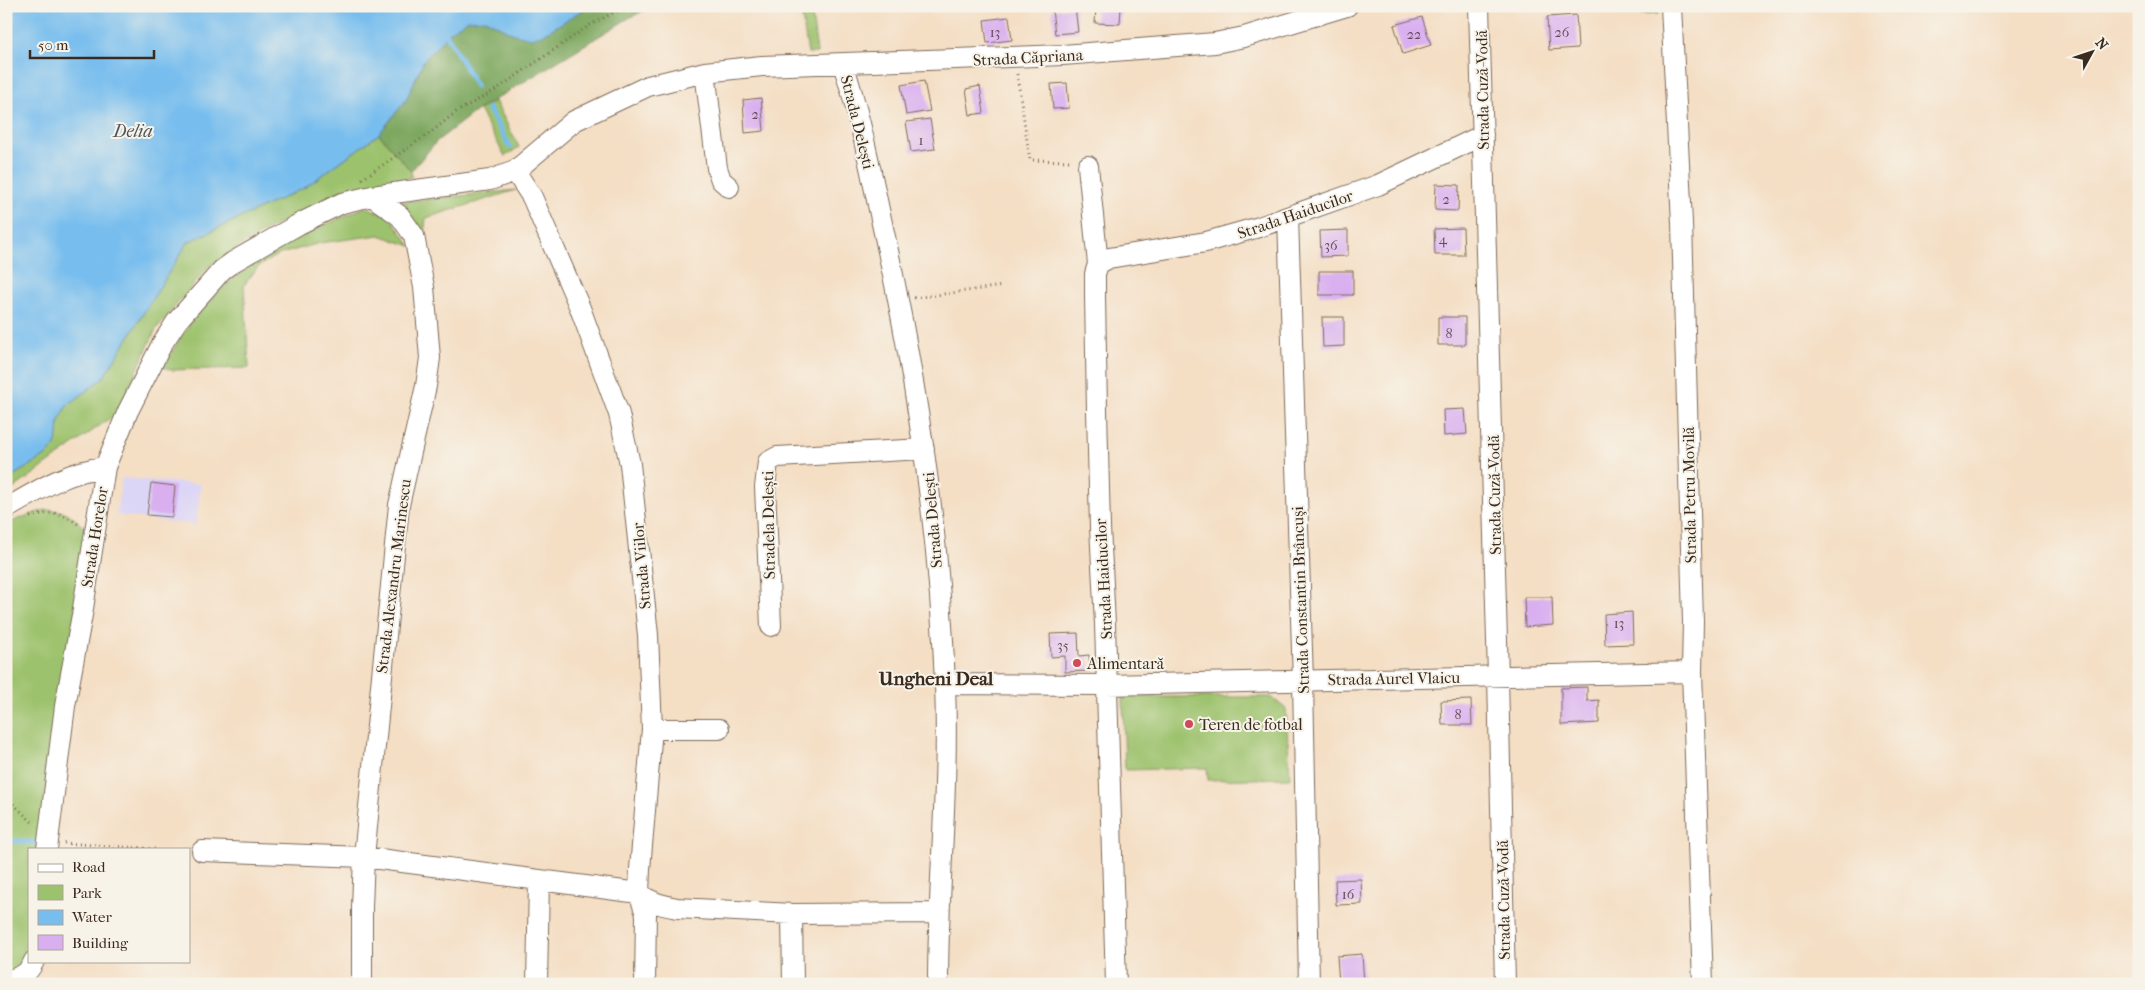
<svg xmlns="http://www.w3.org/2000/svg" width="2145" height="990" font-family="'IM FELL French Canon',serif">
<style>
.built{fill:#dcd6f6}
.green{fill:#9dc26d;stroke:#6c7646}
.forest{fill:#7ea860;stroke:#5c693f}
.water{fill:#77bdee;stroke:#597486}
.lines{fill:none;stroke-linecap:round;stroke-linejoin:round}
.stream{stroke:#77bdee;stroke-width:5}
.building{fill:#d9aff0}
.minor-casing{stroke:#7c6958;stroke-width:22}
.path{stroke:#7c6958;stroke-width:3;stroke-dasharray:1 4;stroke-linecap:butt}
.minor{stroke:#fff;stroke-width:20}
.poi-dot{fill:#d1495b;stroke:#f7f3e8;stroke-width:2}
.labels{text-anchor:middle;stroke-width:4;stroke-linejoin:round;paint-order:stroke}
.number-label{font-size:14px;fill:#624b52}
.street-label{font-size:16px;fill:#3b2a1e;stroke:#f7f3e8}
.poi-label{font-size:16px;fill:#3b2a1e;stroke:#f7f3e8;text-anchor:start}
.water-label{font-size:18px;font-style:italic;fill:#4d565c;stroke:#f7f3e8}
.quarter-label{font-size:19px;font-weight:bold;fill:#3b2a1e;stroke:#f7f3e8}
</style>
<rect width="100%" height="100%" fill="#f7f3e8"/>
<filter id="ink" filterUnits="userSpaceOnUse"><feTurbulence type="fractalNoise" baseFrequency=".02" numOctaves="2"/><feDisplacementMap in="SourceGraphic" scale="10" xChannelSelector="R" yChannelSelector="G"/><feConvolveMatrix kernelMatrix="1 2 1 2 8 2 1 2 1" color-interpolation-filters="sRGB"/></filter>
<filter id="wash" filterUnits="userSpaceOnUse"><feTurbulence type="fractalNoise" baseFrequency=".0096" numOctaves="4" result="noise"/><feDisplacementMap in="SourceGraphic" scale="20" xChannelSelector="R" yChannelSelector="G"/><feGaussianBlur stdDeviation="1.12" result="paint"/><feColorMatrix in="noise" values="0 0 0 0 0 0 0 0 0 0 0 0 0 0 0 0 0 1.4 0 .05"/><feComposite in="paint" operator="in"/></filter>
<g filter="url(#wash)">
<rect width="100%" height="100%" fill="#f4dec4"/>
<!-- built -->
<path class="built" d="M 122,478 L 201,484 L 196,525 L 116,515 Z"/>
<!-- green -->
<path class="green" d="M 800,6 L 811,6 L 817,53 L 808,53 Z
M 1619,6 L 1658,6 L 1658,14 L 1620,15 Z
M 495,101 L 519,147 L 505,156 L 479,110 Z
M 379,134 L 411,171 L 412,177 L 321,201 L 261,233 L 209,266 L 156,329 L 117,413 L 6,494 L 6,480 L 44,457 L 54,448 L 58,436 L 59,421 L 67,406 L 103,378 L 188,242 L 304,188 Z
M 516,190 L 426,218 L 424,235 L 412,220 L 391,203 Z
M 365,207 L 389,216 L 411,246 L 379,235 L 320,243 L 277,255 L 259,266 L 244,285 L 249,368 L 171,370 L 163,367 C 175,348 186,326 201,310 C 244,260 306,233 365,207 Z
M 45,510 C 68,510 73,515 87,532 L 43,849 L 29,849 L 29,961 L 6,976 L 6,525 L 20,518 Z
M 1123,697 L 1271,697 L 1286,709 L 1290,778 L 1208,780 L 1207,768 L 1125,770 Z"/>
<!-- forest -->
<path class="forest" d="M 589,6 L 653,6 L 629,18 L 476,111 L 437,141 L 411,171 L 379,134 L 406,100 L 424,60 L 451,31 L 467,19 L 485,19 L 514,34 L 544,34 Z"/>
<!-- water -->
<path class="water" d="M 6,6 L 589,6 L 544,34 L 531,38 L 514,34 L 485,19 L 467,20 L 451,31 L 424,60 L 406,100 L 379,134 L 304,188 L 188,242 L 103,378 L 67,406 L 59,421 L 58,436 L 54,448 L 44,457 L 6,480 Z"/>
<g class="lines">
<!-- stream -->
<path class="stream" d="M 444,30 L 476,86
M 488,108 L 510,147
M 6,840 L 40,843"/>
</g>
<g id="blocks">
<!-- building -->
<path class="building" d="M 1096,6 L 1121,6 L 1120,24 L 1095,23 Z
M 1075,7 L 1078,32 L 1055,34 L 1052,10 Z
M 1576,15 L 1578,48 L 1549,50 L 1547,17 Z
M 1009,17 L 1012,40 L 987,43 L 984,20 Z
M 1422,17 L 1431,45 L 1403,54 L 1394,25 Z
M 924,81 L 930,111 L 906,115 L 901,85 Z
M 1067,83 L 1069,108 L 1053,109 L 1051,84 Z
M 980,86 L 984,113 L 970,115 L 966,89 Z
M 761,98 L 764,131 L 745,133 L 743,100 Z
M 930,119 L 935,149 L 911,152 L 906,122 Z
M 1436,184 L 1459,185 L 1458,211 L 1435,210 Z
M 1463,228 L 1464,255 L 1435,255 L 1434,229 Z
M 1348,230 L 1348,256 L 1321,257 L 1320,231 Z
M 1319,271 L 1353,271 L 1353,295 L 1319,295 Z
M 1322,317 L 1344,317 L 1344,346 L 1323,347 Z
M 1438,317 L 1465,317 L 1465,345 L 1438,345 Z
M 1465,409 L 1467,434 L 1444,436 L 1443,410 Z
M 151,483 L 175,486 L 172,517 L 147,515 Z
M 1524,597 L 1552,597 L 1553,625 L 1525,627 Z
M 1632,612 L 1633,644 L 1605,645 L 1604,614 Z
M 1078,633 L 1079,656 L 1089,655 L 1090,671 L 1065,672 L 1065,656 L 1051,657 L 1050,634 Z
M 1587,687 L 1587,701 L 1599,700 L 1599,723 L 1561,725 L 1561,688 Z
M 1471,700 L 1472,725 L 1442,725 L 1441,701 Z
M 1361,879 L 1362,904 L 1336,905 L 1335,880 Z
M 1362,954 L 1364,984 L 1339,984 L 1337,956 Z"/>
</g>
</g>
<g filter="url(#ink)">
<use href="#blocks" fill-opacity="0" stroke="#7c6958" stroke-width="1"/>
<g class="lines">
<!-- minor casing -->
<g class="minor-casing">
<path id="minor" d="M 1479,6 L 1498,676 L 1505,984
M 1671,6 L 1682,223 L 1693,621 L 1692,672 L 1703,984
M 843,64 C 862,121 872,179 885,237 C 917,384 940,534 945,685 C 949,785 938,884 938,984
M 705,72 L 717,168 L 721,180 L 729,187
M 1088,166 L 1098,264 L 1095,274 L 1095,296 L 1097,411 L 1100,527 L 1105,624 L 1116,984
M 515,171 L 532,197 L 580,308 L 619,414 L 630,464 L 648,635 L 652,729 L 640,869 L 639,893 L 646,914 L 645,984
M 372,196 L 490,180 L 515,171 L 574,121 L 648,86 L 705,72 L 762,66 L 1063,55 L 1215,43 L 1244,37 L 1347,6
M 1288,217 L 1303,681 L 1309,984
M 1098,264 L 1109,258 L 1206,242 L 1259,227 L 1378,185 L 1483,135
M 6,509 C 38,490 68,471 105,467
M 771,626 L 765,487 L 768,462 L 777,457 L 924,449
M 945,684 L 1106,685 L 1692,672
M 652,729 L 719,729
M 47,849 L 65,706 L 82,615 L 105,467 L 128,411 L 162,344 L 177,321 L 222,270 L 233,262 L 299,224 L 342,203 L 372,196 L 400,216 L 414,236 L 424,287 L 430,358 L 426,386 L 399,505 L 364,857 L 362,907 L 362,984
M 202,851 L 364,857 L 639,893 C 651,903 662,905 677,908 L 792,914 L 938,913
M 792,914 L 793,984
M 6,981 C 20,977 28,975 34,961
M 537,984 L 539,880"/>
</g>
<!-- path -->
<path class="path" d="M 1017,74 L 1030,160 L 1073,161
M 362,179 L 430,133 L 456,112 L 494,91 L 590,25 L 626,6
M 914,298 L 1003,286
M 30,517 C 52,511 61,511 79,525
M 6,797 L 32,822
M 64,843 L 155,849"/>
<!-- minor -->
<use href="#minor" class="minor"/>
</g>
</g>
<!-- markers -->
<g class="poi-dot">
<circle cx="1077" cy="663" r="5"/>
<circle cx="1189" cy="724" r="5"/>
</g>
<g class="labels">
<!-- number labels -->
<g class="number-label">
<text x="995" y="37">13</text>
<text x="1562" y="37">26</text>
<text x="1414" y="39">22</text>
<text x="755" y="119">2</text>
<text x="921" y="145">1</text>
<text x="1446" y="204">2</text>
<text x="1443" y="244">4</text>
<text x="1331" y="250">36</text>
<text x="1449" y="338">8</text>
<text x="1619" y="628">13</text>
<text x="1063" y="650">35</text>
<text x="1458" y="719">8</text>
<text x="1348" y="899">16</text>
</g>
<!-- street labels -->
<g class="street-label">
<text transform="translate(1028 57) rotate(-3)" y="6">Strada Căpriana</text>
<text transform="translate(1482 90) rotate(-91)" y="6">Strada Cuză-Vodă</text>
<text transform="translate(858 122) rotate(76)" y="6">Strada Delești</text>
<text transform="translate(1295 214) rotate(-19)" y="6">Strada Haiducilor</text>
<text transform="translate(1494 495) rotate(-91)" y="6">Strada Cuză-Vodă</text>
<text transform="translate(1689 495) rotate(-91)" y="6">Strada Petru Movilă</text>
<text transform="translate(932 520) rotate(-95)" y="6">Strada Delești</text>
<text transform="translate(768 525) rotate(-91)" y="6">Stradela Delești</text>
<text transform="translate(94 537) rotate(-81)" y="6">Strada Horelor</text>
<text transform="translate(641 566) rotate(-95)" y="6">Strada Viilor</text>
<text transform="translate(393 576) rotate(-83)" y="6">Strada Alexandru Marinescu</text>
<text transform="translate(1103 579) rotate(-93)" y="6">Strada Haiducilor</text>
<text transform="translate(1300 600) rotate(-92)" y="6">Strada Constantin Brâncuşi</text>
<text transform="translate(1394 678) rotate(-1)" y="6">Strada Aurel Vlaicu</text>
<text transform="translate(1503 900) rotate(-91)" y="6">Strada Cuză-Vodă</text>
</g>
<!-- poi labels -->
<g class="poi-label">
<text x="1087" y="669">Alimentară</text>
<text x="1199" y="730">Teren de fotbal</text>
</g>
<!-- water labels -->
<g class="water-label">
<text x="133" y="137">Delia</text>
</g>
<!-- quarter labels -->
<g class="quarter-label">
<text x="936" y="685">Ungheni Deal</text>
</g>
</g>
<!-- margin -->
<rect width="2145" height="990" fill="none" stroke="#f7f3e8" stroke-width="25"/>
<!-- legend -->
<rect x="28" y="848" width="162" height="115" fill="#f7f3e8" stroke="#aca397"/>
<rect x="38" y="864" width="25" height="8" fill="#ffffff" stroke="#aca397"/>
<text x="72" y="872" font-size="15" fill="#3b2a1e">Road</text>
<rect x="38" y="885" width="25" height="15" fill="#9dc26d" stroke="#aca397"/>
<text x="72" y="898" font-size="15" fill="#3b2a1e">Park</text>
<rect x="38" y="910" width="25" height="15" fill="#77bdee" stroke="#aca397"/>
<text x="72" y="922" font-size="15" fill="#3b2a1e">Water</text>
<rect x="38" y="935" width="25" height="15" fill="#d9aff0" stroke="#aca397"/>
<text x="72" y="948" font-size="15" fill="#3b2a1e">Building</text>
<!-- north arrow -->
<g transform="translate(2092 52) rotate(50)" stroke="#f7f3e8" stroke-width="4" paint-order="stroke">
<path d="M0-4L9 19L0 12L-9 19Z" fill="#3b2a1e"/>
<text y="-8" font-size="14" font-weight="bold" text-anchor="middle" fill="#3b2a1e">N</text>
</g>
<!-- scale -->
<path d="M30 50v8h124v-8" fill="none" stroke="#3b2a1e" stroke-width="2.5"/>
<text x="38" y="50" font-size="15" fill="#3b2a1e" stroke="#f7f3e8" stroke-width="4" paint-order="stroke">50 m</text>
</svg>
